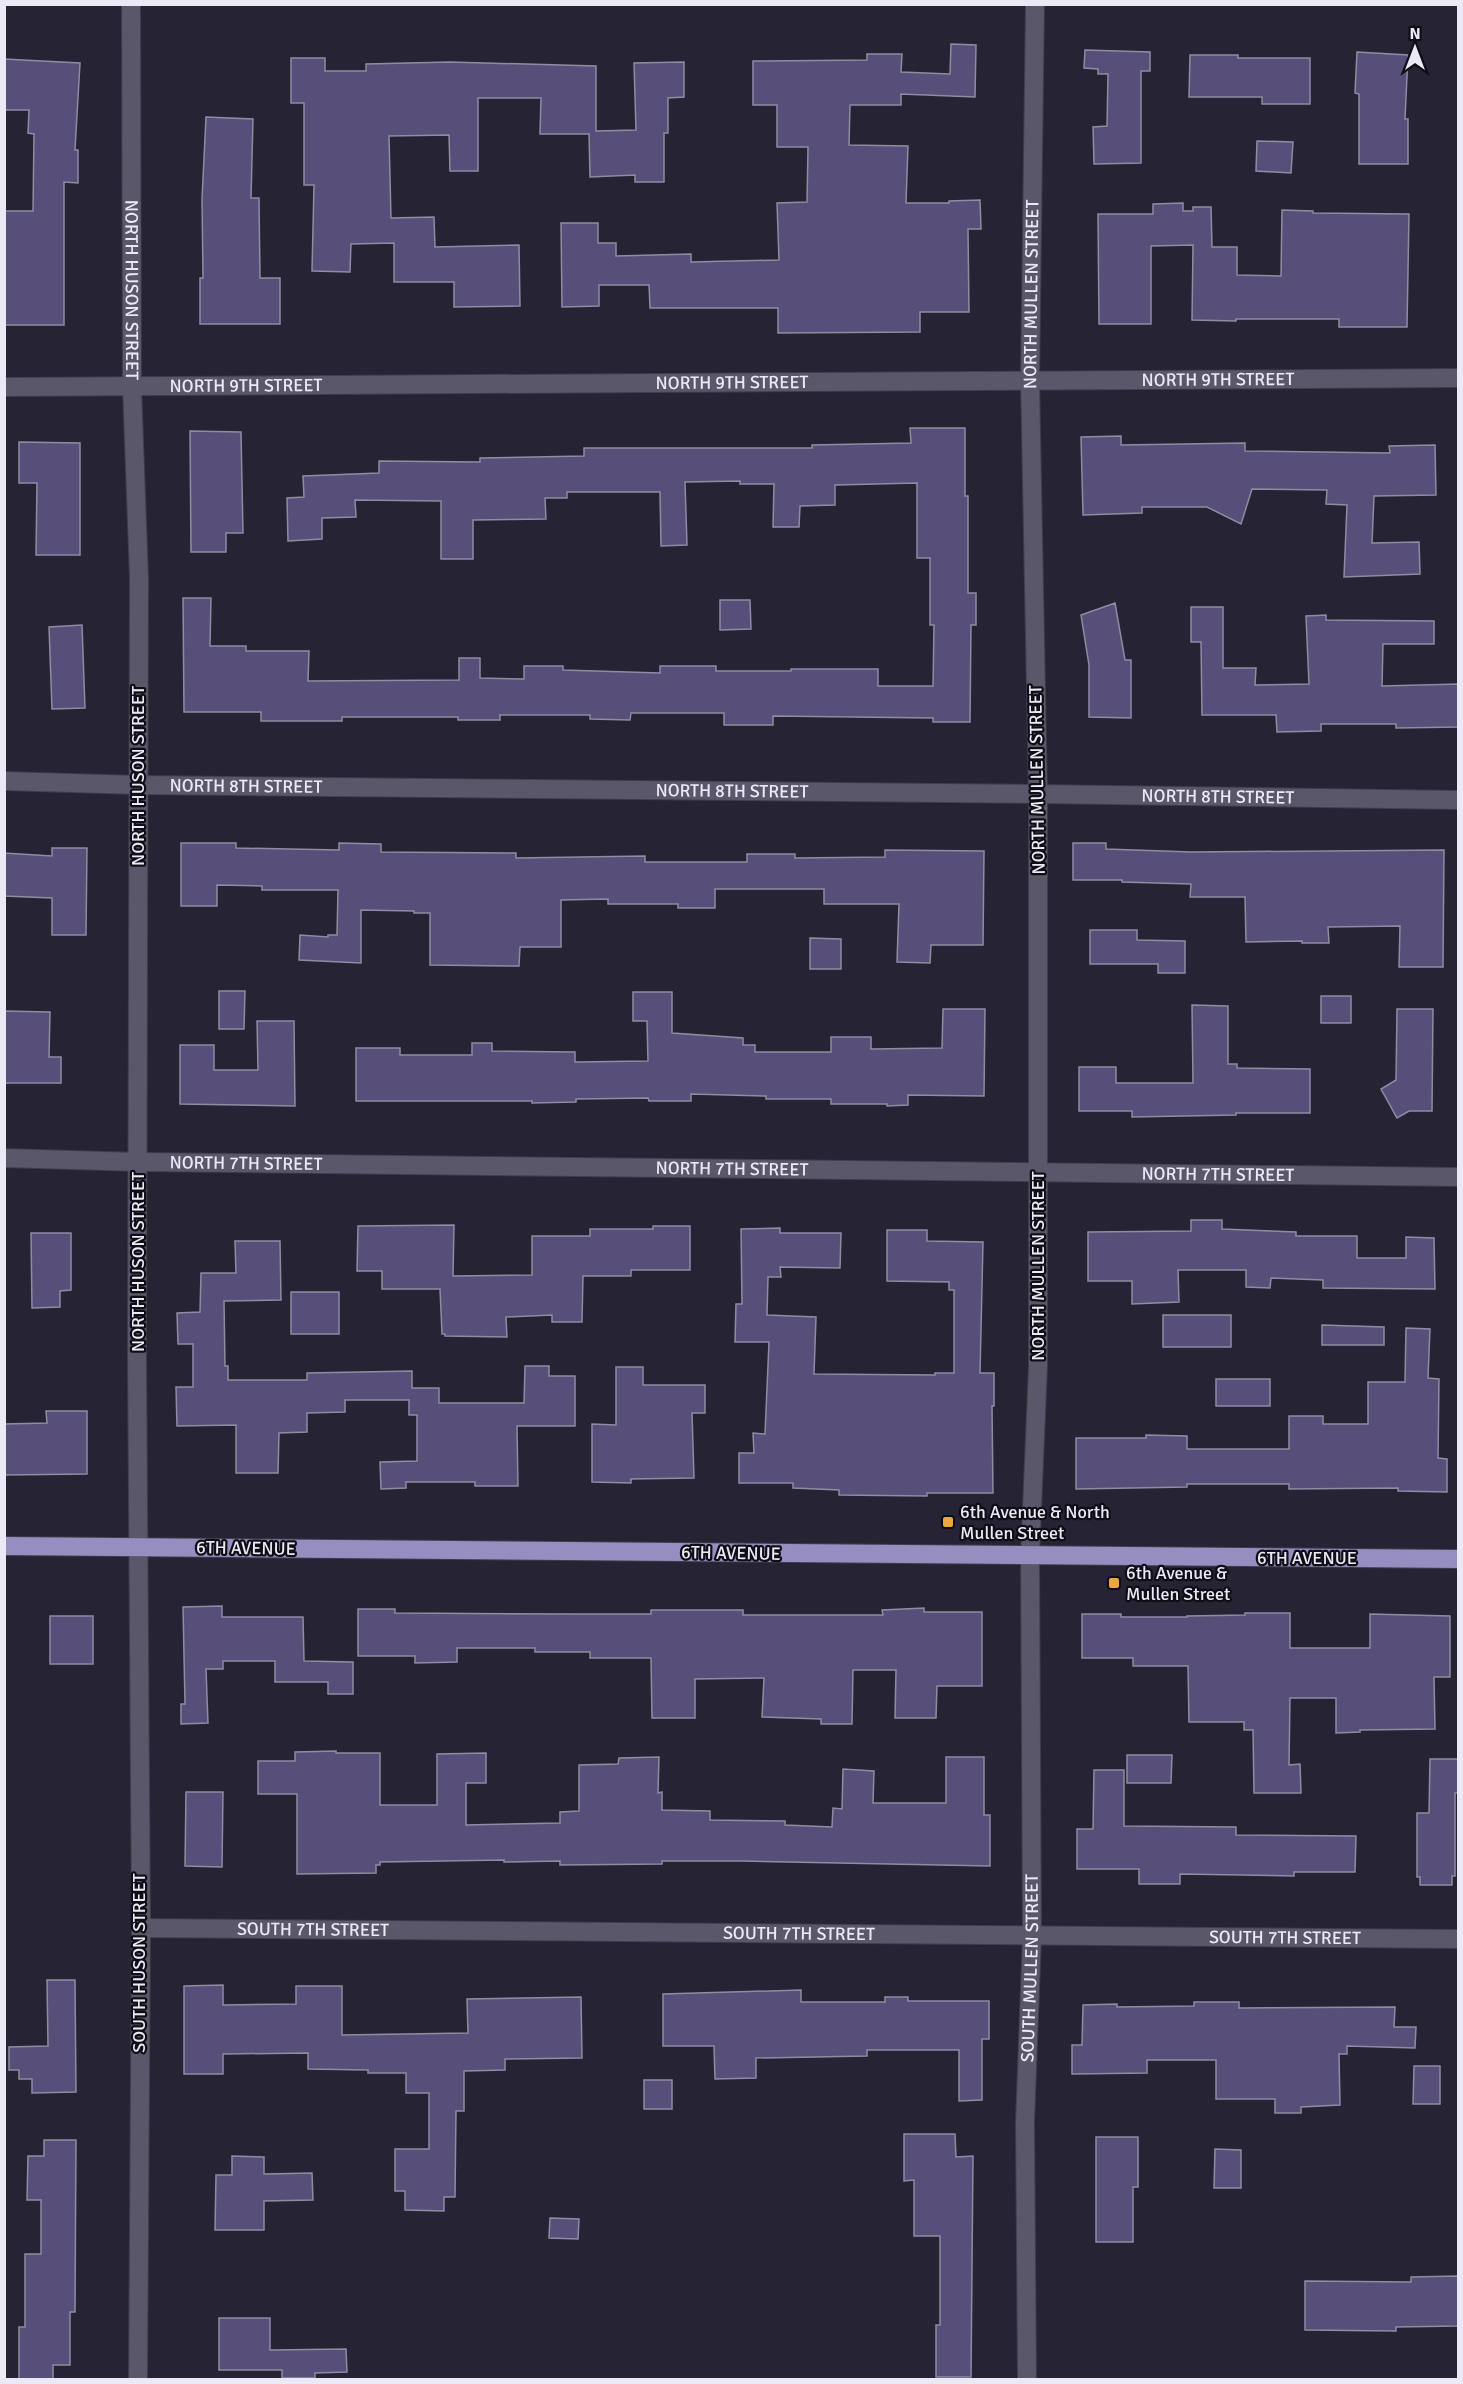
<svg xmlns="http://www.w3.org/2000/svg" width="1463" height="2384" font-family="Signika,sans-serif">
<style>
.building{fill:#574f7a;stroke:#8f8ca2;stroke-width:1.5}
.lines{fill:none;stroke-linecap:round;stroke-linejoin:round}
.street-casing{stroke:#3f3d4b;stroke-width:20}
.primary-casing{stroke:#3f3d4b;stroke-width:20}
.street{stroke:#5a576b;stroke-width:18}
.primary{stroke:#968dc0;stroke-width:18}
.poi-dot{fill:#eca93b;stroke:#0f0d15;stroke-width:2}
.labels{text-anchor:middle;stroke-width:4.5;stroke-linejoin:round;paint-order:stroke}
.street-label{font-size:18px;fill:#ebe9f5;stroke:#0f0d15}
.poi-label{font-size:18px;fill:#ebe9f5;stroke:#0f0d15;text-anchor:start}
</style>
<rect width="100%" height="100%" fill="#262334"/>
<!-- building -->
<path class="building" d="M 951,44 L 976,45 L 975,97 L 901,94 L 901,105 L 850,105 L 849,145 L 908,146 L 906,203 L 949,203 L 949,201 L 980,200 L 981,229 L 968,229 L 969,312 L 920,312 L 920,332 L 778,333 L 778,308 L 650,308 L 649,285 L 599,285 L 599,306 L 562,307 L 561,223 L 598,223 L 598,243 L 616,243 L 616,256 L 691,254 L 691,262 L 779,260 L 777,203 L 807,202 L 808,147 L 777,147 L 777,105 L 753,105 L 753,61 L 867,60 L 867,54 L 902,54 L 901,72 L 950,74 Z
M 1085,50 L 1150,52 L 1150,71 L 1141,71 L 1141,163 L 1094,164 L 1093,127 L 1107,126 L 1108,74 L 1098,74 L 1098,69 L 1084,68 Z
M 1357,52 L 1408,55 L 1405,119 L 1408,119 L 1408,164 L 1359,164 L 1359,94 L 1355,93 Z
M 1190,55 L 1238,55 L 1238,58 L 1310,58 L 1310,104 L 1262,104 L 1262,97 L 1189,97 Z
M 291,58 L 325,58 L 325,71 L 366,71 L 366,64 L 450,62 L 596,66 L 596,131 L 636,130 L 634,63 L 684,62 L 684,97 L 668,98 L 668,133 L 664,133 L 664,182 L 635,182 L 635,175 L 590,177 L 589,134 L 540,134 L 541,98 L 478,98 L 478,171 L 450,171 L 449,135 L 389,136 L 391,218 L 434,217 L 435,247 L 519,245 L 520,306 L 454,307 L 454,282 L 394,282 L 394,243 L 351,244 L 350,272 L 312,271 L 314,185 L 304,185 L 304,103 L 291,103 Z
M 4,59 L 80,63 L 75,150 L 78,150 L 78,183 L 64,182 L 64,325 L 4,325 L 4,211 L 33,211 L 34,134 L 28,133 L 29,110 L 4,110 Z
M 206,117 L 253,119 L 251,198 L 259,198 L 260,278 L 280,278 L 280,324 L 200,324 L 200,278 L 203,278 L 202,199 Z
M 1257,141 L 1293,142 L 1291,173 L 1256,171 Z
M 1183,203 L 1183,211 L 1193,211 L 1193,207 L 1211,207 L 1212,247 L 1237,247 L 1237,275 L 1281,276 L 1282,210 L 1313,211 L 1313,213 L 1409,214 L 1407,327 L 1339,327 L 1339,319 L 1236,319 L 1236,321 L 1192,320 L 1193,245 L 1151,246 L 1151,324 L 1099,324 L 1098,214 L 1153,214 L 1153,204 Z
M 910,428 L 965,428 L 965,496 L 968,496 L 968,593 L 976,593 L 976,625 L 971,625 L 970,722 L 933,722 L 933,718 L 773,716 L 773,725 L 724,725 L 724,713 L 631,713 L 630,720 L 590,719 L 590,715 L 500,715 L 500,720 L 458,720 L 458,717 L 342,717 L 342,721 L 261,721 L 261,712 L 184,712 L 183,598 L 211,598 L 210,646 L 246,646 L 246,651 L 309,651 L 308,681 L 459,680 L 459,658 L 480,658 L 480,678 L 524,679 L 524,666 L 563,666 L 563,670 L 660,673 L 660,666 L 716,666 L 716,671 L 791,671 L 791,669 L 878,669 L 878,686 L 933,686 L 934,625 L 930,625 L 930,558 L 917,558 L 917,483 L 835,485 L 835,505 L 800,506 L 799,527 L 773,527 L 774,484 L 740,484 L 740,481 L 685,482 L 687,545 L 661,546 L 660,492 L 567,492 L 567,498 L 545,498 L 546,519 L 473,520 L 473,559 L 441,559 L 441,501 L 355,500 L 356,517 L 322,518 L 322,539 L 288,541 L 287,498 L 304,497 L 303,476 L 379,473 L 379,461 L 480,462 L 480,458 L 584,456 L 584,448 L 812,448 L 812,445 L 911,443 Z
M 190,431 L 241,432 L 243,533 L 226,533 L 226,552 L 191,552 Z
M 1121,436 L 1121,445 L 1245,443 L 1245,451 L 1390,453 L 1389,446 L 1435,445 L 1436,495 L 1374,496 L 1372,543 L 1419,542 L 1420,574 L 1344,577 L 1347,505 L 1326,504 L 1327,490 L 1252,489 L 1241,524 L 1207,507 L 1142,507 L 1142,513 L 1083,515 L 1081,437 Z
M 19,442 L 80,443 L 80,555 L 36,555 L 37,483 L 19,483 Z
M 720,600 L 750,600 L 751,629 L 720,630 Z
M 1115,603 L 1125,660 L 1131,660 L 1131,718 L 1089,717 L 1089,665 L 1081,615 Z
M 1191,607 L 1223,607 L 1223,668 L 1256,668 L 1255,685 L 1309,684 L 1306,616 L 1326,615 L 1326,620 L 1434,621 L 1434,644 L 1383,644 L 1382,686 L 1458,684 L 1458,727 L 1396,728 L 1396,724 L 1321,724 L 1321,731 L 1277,732 L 1276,715 L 1202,715 L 1201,642 L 1191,642 Z
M 82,625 L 85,708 L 52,709 L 49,627 Z
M 181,843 L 236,843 L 236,848 L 339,850 L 339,843 L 381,844 L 381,852 L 516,853 L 516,858 L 645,856 L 645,862 L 747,862 L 747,854 L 795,854 L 795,858 L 885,857 L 885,850 L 984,851 L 983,945 L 931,945 L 930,963 L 897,962 L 899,904 L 824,904 L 824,889 L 715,889 L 715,908 L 678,908 L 678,904 L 608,904 L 608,899 L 561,900 L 561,947 L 520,947 L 519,966 L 430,965 L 430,913 L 414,913 L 414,911 L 361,910 L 361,963 L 299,960 L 300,935 L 328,937 L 328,935 L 337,935 L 338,890 L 262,890 L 262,886 L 217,885 L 217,906 L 181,906 Z
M 1073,843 L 1106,843 L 1106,849 L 1191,852 L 1444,850 L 1443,967 L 1399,967 L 1400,926 L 1328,927 L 1329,943 L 1302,943 L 1302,941 L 1246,942 L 1245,897 L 1190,897 L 1191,884 L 1122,882 L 1122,880 L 1073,880 Z
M 52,848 L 87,848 L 86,935 L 52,935 L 52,898 L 4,896 L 4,853 L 52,856 Z
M 1090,930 L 1137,930 L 1137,940 L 1185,941 L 1185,973 L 1158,973 L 1158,964 L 1090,964 Z
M 810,938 L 841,939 L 841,969 L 810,969 Z
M 219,991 L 245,991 L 244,1029 L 219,1029 Z
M 633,992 L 672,992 L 672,1033 L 743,1038 L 743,1045 L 755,1045 L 755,1052 L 831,1052 L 831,1037 L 871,1037 L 871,1049 L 942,1048 L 943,1009 L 985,1009 L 984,1096 L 908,1095 L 908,1105 L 887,1106 L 887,1104 L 831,1104 L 831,1099 L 766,1099 L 766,1096 L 691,1094 L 691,1101 L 649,1101 L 648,1098 L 576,1099 L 576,1102 L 532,1103 L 532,1101 L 356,1101 L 356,1048 L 400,1048 L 400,1055 L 472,1055 L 472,1043 L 492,1043 L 492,1051 L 575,1052 L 575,1062 L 648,1061 L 647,1021 L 633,1021 Z
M 1321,996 L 1351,996 L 1351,1023 L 1321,1023 Z
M 1192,1005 L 1228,1006 L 1228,1064 L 1237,1064 L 1237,1068 L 1310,1069 L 1310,1113 L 1236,1113 L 1236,1115 L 1132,1117 L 1132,1111 L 1079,1111 L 1079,1067 L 1116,1067 L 1116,1083 L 1193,1083 Z
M 1397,1009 L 1433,1009 L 1432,1111 L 1409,1111 L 1397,1118 L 1381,1089 L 1396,1080 Z
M 4,1011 L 50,1012 L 49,1057 L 61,1057 L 61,1083 L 4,1083 Z
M 257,1021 L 294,1021 L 295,1106 L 180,1104 L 180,1045 L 214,1045 L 214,1070 L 258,1070 Z
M 1191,1220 L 1222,1220 L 1222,1229 L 1296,1232 L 1296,1236 L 1357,1236 L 1357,1258 L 1406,1258 L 1406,1237 L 1434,1238 L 1435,1289 L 1323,1288 L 1323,1280 L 1271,1278 L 1270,1288 L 1246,1287 L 1246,1270 L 1178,1270 L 1179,1302 L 1132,1304 L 1132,1281 L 1088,1281 L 1088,1232 L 1191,1231 Z
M 454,1225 L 453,1276 L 532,1275 L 532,1236 L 590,1236 L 590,1229 L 653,1229 L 653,1226 L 690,1226 L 690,1270 L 631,1270 L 631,1276 L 583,1276 L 582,1322 L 552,1322 L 552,1315 L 506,1317 L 507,1337 L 445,1336 L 445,1334 L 442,1334 L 440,1289 L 382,1289 L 382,1271 L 357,1271 L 358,1226 Z
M 780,1228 L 780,1233 L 841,1233 L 840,1268 L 780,1267 L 781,1277 L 768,1277 L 767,1315 L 816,1317 L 814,1374 L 935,1375 L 935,1373 L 954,1373 L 954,1290 L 949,1290 L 949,1282 L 887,1281 L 887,1230 L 927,1230 L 927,1241 L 983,1242 L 980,1373 L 994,1373 L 994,1406 L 992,1406 L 993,1493 L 927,1493 L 927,1496 L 839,1495 L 839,1490 L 793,1488 L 793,1483 L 739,1483 L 739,1453 L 754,1453 L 753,1433 L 765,1434 L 769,1342 L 735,1342 L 736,1304 L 742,1304 L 741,1229 Z
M 31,1233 L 71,1233 L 71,1290 L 60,1291 L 60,1307 L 32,1308 Z
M 235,1241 L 280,1241 L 281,1300 L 224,1301 L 225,1366 L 228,1366 L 228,1380 L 307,1380 L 307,1373 L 412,1371 L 412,1388 L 439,1388 L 439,1403 L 524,1403 L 525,1366 L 549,1366 L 549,1376 L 575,1376 L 575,1426 L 517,1426 L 518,1486 L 475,1486 L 475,1482 L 406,1482 L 406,1488 L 381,1489 L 380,1462 L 417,1461 L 417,1415 L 409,1415 L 409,1400 L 345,1400 L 345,1412 L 307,1413 L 307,1432 L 279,1433 L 278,1473 L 236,1473 L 236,1425 L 177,1426 L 176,1387 L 193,1387 L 193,1344 L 178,1344 L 177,1313 L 200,1312 L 201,1273 L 236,1273 Z
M 291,1292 L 339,1292 L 339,1334 L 291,1334 Z
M 1163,1315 L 1231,1315 L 1231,1347 L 1163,1347 Z
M 1322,1325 L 1384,1327 L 1384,1345 L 1322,1345 Z
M 1406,1328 L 1430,1329 L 1428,1378 L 1439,1379 L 1438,1458 L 1447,1459 L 1447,1492 L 1398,1491 L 1398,1488 L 1289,1489 L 1289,1484 L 1187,1484 L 1187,1487 L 1076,1489 L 1076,1438 L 1146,1438 L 1146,1435 L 1187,1436 L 1187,1449 L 1289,1449 L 1289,1416 L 1323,1416 L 1323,1424 L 1368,1424 L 1368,1382 L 1405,1382 Z
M 616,1367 L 643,1367 L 643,1385 L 705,1385 L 705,1413 L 692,1413 L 694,1478 L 631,1479 L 631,1483 L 592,1482 L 592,1424 L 616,1425 Z
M 1216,1379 L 1270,1379 L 1270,1406 L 1216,1406 Z
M 46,1411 L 87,1411 L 87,1474 L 4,1475 L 4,1424 L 47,1423 Z
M 222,1606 L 222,1617 L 303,1617 L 304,1661 L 353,1662 L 353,1694 L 328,1694 L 328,1682 L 275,1682 L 275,1661 L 223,1661 L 223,1669 L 206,1669 L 208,1723 L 181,1724 L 181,1704 L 185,1704 L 183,1607 Z
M 924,1608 L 924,1612 L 982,1612 L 982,1686 L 937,1686 L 936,1718 L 895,1718 L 896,1670 L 853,1670 L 852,1724 L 821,1724 L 821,1719 L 762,1717 L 764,1678 L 695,1679 L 695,1718 L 652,1718 L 651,1658 L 590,1658 L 590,1652 L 535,1652 L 535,1648 L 457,1648 L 457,1662 L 415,1663 L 415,1656 L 358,1656 L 358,1609 L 395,1609 L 395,1613 L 575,1614 L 651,1614 L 651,1610 L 743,1610 L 743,1615 L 883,1615 L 882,1610 Z
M 1245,1613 L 1290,1613 L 1290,1648 L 1370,1648 L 1370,1614 L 1450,1616 L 1450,1677 L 1434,1677 L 1435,1729 L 1360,1730 L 1360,1732 L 1336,1733 L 1336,1698 L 1290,1698 L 1289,1765 L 1300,1764 L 1301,1793 L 1254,1793 L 1253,1730 L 1244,1730 L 1244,1722 L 1189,1722 L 1188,1666 L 1133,1666 L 1133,1658 L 1082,1658 L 1082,1614 L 1121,1614 L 1121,1617 L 1187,1617 L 1187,1616 L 1245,1615 Z
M 50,1616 L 93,1616 L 93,1664 L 50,1664 Z
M 336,1751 L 336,1753 L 380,1753 L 380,1805 L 437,1805 L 437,1754 L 486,1753 L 486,1783 L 466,1783 L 466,1825 L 560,1823 L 560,1812 L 579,1811 L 579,1765 L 618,1764 L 619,1758 L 659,1757 L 658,1793 L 662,1792 L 662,1810 L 710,1811 L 710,1820 L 785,1821 L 785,1825 L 832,1827 L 833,1808 L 842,1809 L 843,1769 L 874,1771 L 873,1803 L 946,1803 L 946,1757 L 984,1757 L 984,1815 L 990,1815 L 990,1866 L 743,1861 L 662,1861 L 662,1864 L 560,1865 L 560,1861 L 504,1862 L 504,1860 L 380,1862 L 380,1865 L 376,1865 L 376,1873 L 297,1874 L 297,1794 L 258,1794 L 258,1761 L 295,1761 L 295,1752 Z
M 1127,1755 L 1172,1755 L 1171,1783 L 1127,1783 Z
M 1430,1759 L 1458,1759 L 1458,1793 L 1455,1793 L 1455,1876 L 1452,1876 L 1452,1885 L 1420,1885 L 1420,1877 L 1417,1877 L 1417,1813 L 1429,1813 Z
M 1094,1770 L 1124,1770 L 1124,1826 L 1236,1827 L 1236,1835 L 1356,1836 L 1355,1872 L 1294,1872 L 1294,1876 L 1180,1874 L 1180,1884 L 1139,1884 L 1139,1869 L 1077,1869 L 1077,1829 L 1093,1829 Z
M 186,1792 L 223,1792 L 222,1867 L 185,1866 Z
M 47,1980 L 75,1980 L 76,2092 L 32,2093 L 32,2079 L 19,2079 L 19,2070 L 9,2070 L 9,2047 L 48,2046 Z
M 223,1985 L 223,2005 L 296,2004 L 296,1986 L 342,1986 L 342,2035 L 468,2033 L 467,1999 L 581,1997 L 582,2058 L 505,2059 L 505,2070 L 464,2071 L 464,2111 L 456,2111 L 455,2197 L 444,2197 L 444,2211 L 405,2210 L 405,2191 L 395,2191 L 395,2149 L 429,2149 L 429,2093 L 406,2093 L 406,2073 L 368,2073 L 368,2070 L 308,2069 L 308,2053 L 223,2054 L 223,2074 L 184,2074 L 184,1986 Z
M 801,1990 L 801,2002 L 885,2002 L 885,1997 L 908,1997 L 908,2001 L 989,2001 L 989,2039 L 982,2039 L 982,2100 L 959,2101 L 959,2050 L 867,2050 L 867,2056 L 756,2058 L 756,2078 L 715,2079 L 714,2046 L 663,2046 L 663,1994 Z
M 1194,2002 L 1239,2002 L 1239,2008 L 1395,2007 L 1394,2027 L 1416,2027 L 1415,2048 L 1347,2046 L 1347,2054 L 1339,2054 L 1340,2105 L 1301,2107 L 1301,2113 L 1275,2113 L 1275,2099 L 1216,2099 L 1216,2060 L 1147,2060 L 1147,2073 L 1072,2074 L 1072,2045 L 1082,2045 L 1083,2005 L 1117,2004 L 1117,2007 L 1194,2006 Z
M 1414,2066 L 1440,2066 L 1440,2104 L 1413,2104 Z
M 644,2080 L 672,2080 L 672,2109 L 644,2109 Z
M 904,2134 L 955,2134 L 956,2157 L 973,2156 L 971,2377 L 936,2377 L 936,2325 L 940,2325 L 940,2236 L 914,2236 L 914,2180 L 904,2181 Z
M 1096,2137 L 1138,2137 L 1138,2187 L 1133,2187 L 1133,2242 L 1096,2242 Z
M 44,2140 L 76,2140 L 75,2312 L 70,2312 L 70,2365 L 53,2365 L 53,2379 L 19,2379 L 19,2327 L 25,2327 L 25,2254 L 41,2254 L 41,2200 L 27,2200 L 28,2156 L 44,2156 Z
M 1215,2149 L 1241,2150 L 1241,2188 L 1214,2188 Z
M 232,2156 L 264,2157 L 264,2174 L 312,2173 L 313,2200 L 264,2201 L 264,2230 L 215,2230 L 216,2175 L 232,2175 Z
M 550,2218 L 579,2219 L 578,2239 L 549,2238 Z
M 1458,2276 L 1458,2326 L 1396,2327 L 1396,2331 L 1305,2330 L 1305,2281 L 1411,2282 L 1411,2277 Z
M 219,2318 L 270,2318 L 270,2350 L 346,2349 L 347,2372 L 315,2373 L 315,2378 L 282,2378 L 282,2370 L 219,2370 Z"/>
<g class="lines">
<!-- street casing -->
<g class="street-casing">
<g id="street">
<path id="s1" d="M 131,4 L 132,387 L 139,578 L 137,1357 L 141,1928 L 138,2380"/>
<path id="s2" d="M 4,387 L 1458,378"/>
<path id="s3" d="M 4,781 L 138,785 L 1038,794 L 1458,800"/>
<path id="s4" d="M 4,1158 L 139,1162 L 1458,1177"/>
<path id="s5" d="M 141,1928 L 1458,1939"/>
<path id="s6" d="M 1027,2380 L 1025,2122 L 1032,1936 L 1030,1556 L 1038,1366 L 1038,794 L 1030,380 L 1035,4"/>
</g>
</g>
<!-- primary casing -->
<g class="primary-casing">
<path id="primary" d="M 4,1546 L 1458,1559"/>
</g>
<!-- street -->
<use href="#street" class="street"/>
<!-- primary -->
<use href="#primary" class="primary"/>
</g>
<!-- markers -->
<g class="poi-dot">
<rect x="942" y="1516" width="12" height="12" rx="3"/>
<rect x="1108" y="1577" width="12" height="12" rx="3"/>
</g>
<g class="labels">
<!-- street labels -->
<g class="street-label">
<text dy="6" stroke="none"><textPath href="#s1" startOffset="286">NORTH HUSON STREET</textPath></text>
<text dy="6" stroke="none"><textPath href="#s6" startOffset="2086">NORTH MULLEN STREET</textPath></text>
<text dy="6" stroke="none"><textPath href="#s2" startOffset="1214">NORTH 9TH STREET</textPath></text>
<text dy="6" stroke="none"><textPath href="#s2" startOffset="728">NORTH 9TH STREET</textPath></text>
<text dy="6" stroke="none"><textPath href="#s2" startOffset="242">NORTH 9TH STREET</textPath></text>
<text transform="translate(138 776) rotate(-90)" y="6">NORTH HUSON STREET</text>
<text transform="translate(1037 780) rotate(-91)" y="6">NORTH MULLEN STREET</text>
<text dy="6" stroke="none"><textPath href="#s3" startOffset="242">NORTH 8TH STREET</textPath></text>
<text dy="6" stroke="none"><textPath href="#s3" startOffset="728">NORTH 8TH STREET</textPath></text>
<text dy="6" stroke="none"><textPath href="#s3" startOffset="1214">NORTH 8TH STREET</textPath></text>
<text dy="6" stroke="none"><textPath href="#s4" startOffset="242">NORTH 7TH STREET</textPath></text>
<text dy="6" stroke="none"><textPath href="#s4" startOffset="728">NORTH 7TH STREET</textPath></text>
<text dy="6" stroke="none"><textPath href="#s4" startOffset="1214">NORTH 7TH STREET</textPath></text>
<text transform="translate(138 1262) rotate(-90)" y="6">NORTH HUSON STREET</text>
<text transform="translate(1038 1266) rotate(-90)" y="6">NORTH MULLEN STREET</text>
<text transform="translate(246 1548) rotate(1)" y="6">6TH AVENUE</text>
<text transform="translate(731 1553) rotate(1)" y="6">6TH AVENUE</text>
<text x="1307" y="1564">6TH AVENUE</text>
<text dy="6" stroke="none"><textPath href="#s5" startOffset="172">SOUTH 7TH STREET</textPath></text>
<text dy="6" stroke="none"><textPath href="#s5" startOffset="658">SOUTH 7TH STREET</textPath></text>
<text dy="6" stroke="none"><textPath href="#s5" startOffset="1144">SOUTH 7TH STREET</textPath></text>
<text transform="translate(139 1963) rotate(-90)" y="6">SOUTH HUSON STREET</text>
<text dy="6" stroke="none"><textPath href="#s6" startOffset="412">SOUTH MULLEN STREET</textPath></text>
</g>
<!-- poi labels -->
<g class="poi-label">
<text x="960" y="1518">6th Avenue &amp; North<tspan x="960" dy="21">Mullen Street</tspan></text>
<text x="1126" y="1579">6th Avenue &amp;<tspan x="1126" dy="21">Mullen Street</tspan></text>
</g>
</g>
<!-- border -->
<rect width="1463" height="2384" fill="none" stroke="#ebe9f5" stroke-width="12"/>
<!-- north arrow -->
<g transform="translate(1415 48)" stroke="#0f0d15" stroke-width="4.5" paint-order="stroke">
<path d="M0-4.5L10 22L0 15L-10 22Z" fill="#ebe9f5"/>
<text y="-9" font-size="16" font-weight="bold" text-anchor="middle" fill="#ebe9f5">N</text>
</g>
</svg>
